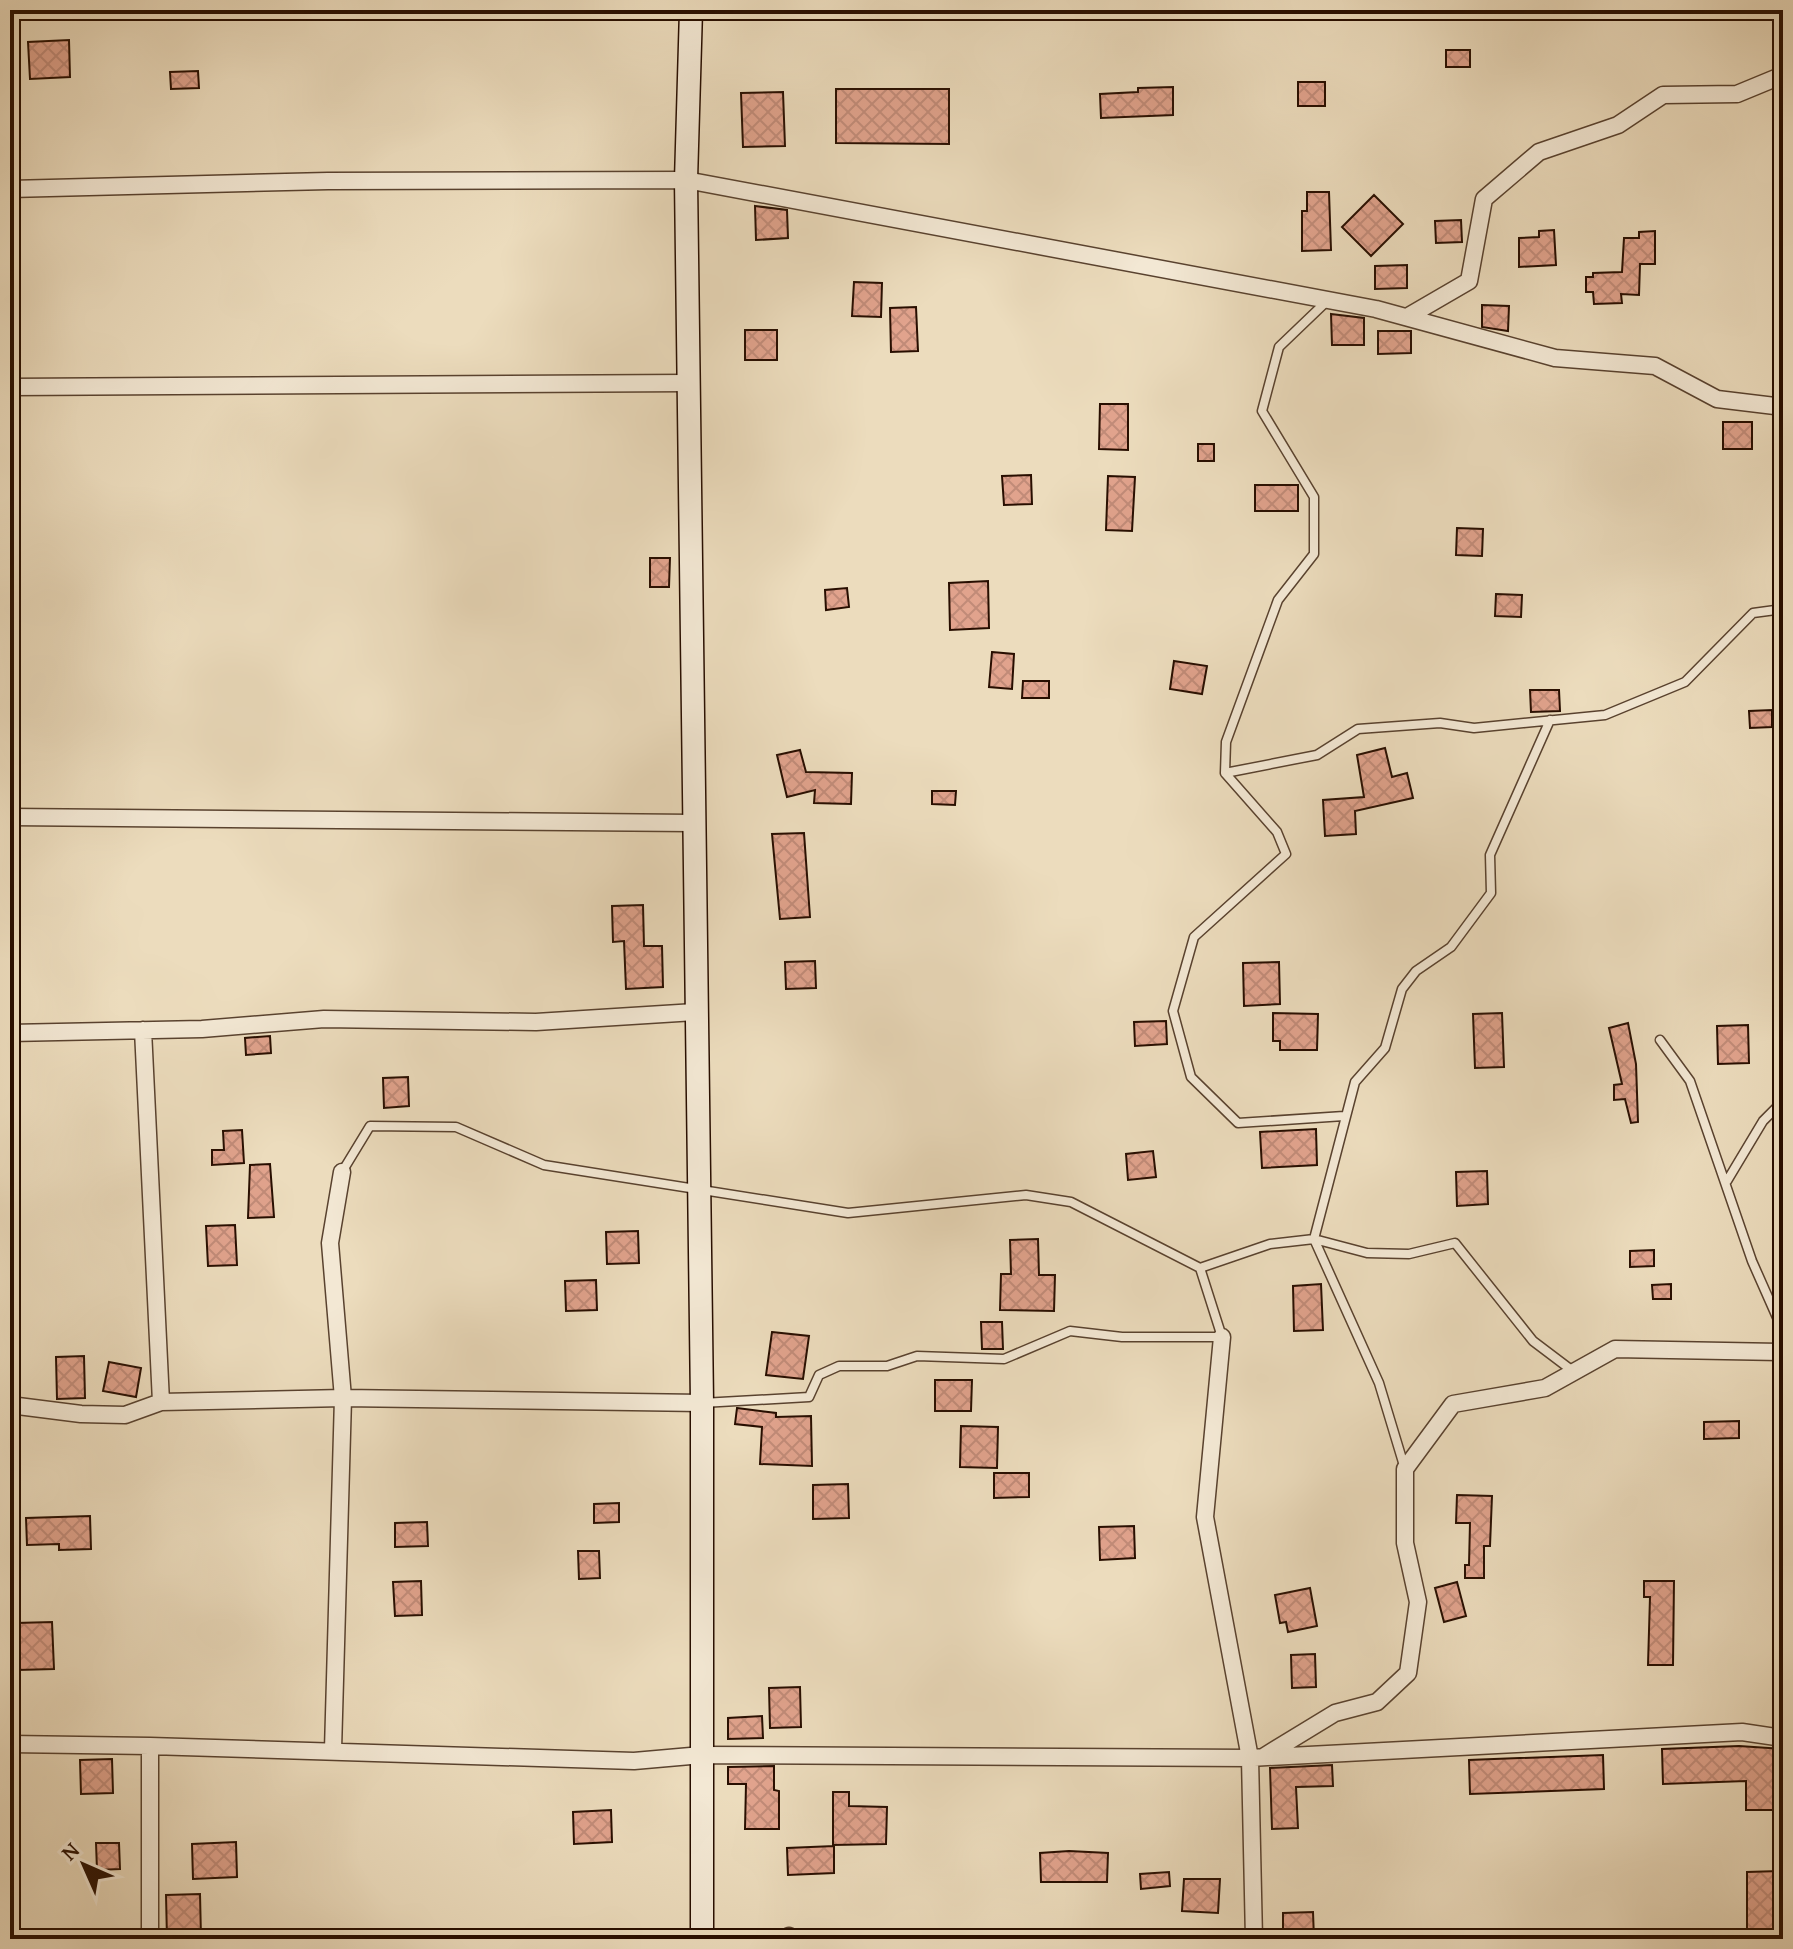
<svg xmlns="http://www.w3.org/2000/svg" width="1793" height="1949" font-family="'Gentium Book Plus',serif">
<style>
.building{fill:url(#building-cross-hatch);stroke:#280e00;stroke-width:2}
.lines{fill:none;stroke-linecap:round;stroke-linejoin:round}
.lane-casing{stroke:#59422f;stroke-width:11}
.street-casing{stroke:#59422f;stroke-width:19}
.secondary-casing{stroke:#280e00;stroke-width:25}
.lane{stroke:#f3e8d4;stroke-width:8}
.street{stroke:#f3e8d4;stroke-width:16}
.secondary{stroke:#f3e8d4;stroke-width:22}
</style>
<defs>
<pattern id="building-cross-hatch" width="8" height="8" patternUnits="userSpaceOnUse" patternTransform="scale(2)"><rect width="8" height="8" fill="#e1a38d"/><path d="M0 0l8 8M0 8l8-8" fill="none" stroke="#c18b78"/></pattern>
</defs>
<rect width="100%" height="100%" fill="#ecdcbd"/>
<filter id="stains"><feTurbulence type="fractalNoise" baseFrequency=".0025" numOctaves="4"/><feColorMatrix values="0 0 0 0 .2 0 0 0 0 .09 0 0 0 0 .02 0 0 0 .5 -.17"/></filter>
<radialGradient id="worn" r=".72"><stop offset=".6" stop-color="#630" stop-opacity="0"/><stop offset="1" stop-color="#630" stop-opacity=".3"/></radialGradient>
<!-- building -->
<path class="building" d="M 69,40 L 70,77 L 30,79 L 28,42 Z
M 1446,50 L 1470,50 L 1470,67 L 1446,67 Z
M 198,71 L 199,88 L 171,89 L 170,72 Z
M 1298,82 L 1325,82 L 1325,106 L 1298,106 Z
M 1173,87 L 1173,115 L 1101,118 L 1100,94 L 1138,92 L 1138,88 Z
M 836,89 L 949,89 L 949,144 L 836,143 Z
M 783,92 L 785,146 L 743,147 L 741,93 Z
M 1307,192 L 1329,192 L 1331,250 L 1302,251 L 1302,211 L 1307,211 Z
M 1374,195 L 1403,224 L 1371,256 L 1342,227 Z
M 755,206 L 787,210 L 788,238 L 756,240 Z
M 1461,220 L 1462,242 L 1436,243 L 1435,221 Z
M 1554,230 L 1556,265 L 1519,267 L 1519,238 L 1539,237 L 1539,231 Z
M 1655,231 L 1655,264 L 1640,264 L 1639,295 L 1621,294 L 1622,303 L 1594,304 L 1593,292 L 1586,292 L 1586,277 L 1593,277 L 1593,273 L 1622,272 L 1624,238 L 1639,238 L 1639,232 Z
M 1407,265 L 1407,288 L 1375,289 L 1375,266 Z
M 854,282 L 882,283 L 881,317 L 852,316 Z
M 1482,305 L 1509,306 L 1508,331 L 1482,327 Z
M 916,307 L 918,351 L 891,352 L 890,308 Z
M 1331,314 L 1364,318 L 1364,345 L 1332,345 Z
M 745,330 L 777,330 L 777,360 L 745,360 Z
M 1378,331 L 1411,331 L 1411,353 L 1378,354 Z
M 1100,404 L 1128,404 L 1128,450 L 1099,449 Z
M 1723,422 L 1752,422 L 1752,449 L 1723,449 Z
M 1198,444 L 1214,444 L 1214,461 L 1198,461 Z
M 1031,475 L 1032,504 L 1004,505 L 1002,476 Z
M 1108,476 L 1135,477 L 1132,531 L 1106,530 Z
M 1255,485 L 1298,485 L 1298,511 L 1255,511 Z
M 1457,528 L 1483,529 L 1482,556 L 1456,555 Z
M 650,558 L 670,558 L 669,587 L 650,587 Z
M 988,581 L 989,628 L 950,630 L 949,583 Z
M 847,588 L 849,607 L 826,610 L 825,590 Z
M 1496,594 L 1522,595 L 1521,617 L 1495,616 Z
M 992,652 L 1014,654 L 1012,689 L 989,687 Z
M 1174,661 L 1207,666 L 1202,694 L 1170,689 Z
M 1023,681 L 1049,681 L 1049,698 L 1022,698 Z
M 1530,690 L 1559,690 L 1560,711 L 1531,712 Z
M 1772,710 L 1772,727 L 1750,728 L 1749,711 Z
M 1385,748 L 1392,777 L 1407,773 L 1413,798 L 1355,811 L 1356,834 L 1325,836 L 1323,800 L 1364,797 L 1357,755 Z
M 800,750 L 806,772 L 852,773 L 851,804 L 814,803 L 815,790 L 787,797 L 777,755 Z
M 932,791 L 956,791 L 955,805 L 932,804 Z
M 804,833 L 810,917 L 780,919 L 772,834 Z
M 643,905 L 644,946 L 662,946 L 663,987 L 626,989 L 624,941 L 613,942 L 612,906 Z
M 815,961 L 816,988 L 786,989 L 785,962 Z
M 1279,962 L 1280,1004 L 1244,1006 L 1243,963 Z
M 1273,1013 L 1318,1014 L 1317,1050 L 1280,1050 L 1280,1041 L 1273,1041 Z
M 1502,1013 L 1504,1067 L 1475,1068 L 1473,1014 Z
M 1166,1021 L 1167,1044 L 1135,1046 L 1134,1022 Z
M 1628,1023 L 1636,1064 L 1638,1122 L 1631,1123 L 1625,1099 L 1614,1100 L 1614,1085 L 1622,1084 L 1609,1028 Z
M 1748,1025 L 1749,1063 L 1718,1064 L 1717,1026 Z
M 270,1036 L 271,1053 L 246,1055 L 245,1038 Z
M 408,1077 L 409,1106 L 384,1108 L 383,1078 Z
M 1316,1129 L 1317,1165 L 1262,1168 L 1260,1132 Z
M 242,1130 L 244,1163 L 212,1165 L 212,1150 L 224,1150 L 223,1131 Z
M 1153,1151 L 1156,1177 L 1128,1180 L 1126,1154 Z
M 270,1164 L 274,1217 L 248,1218 L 250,1165 Z
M 1487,1171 L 1488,1204 L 1457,1206 L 1456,1172 Z
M 235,1225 L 237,1265 L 208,1266 L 206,1226 Z
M 638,1231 L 639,1263 L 607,1264 L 606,1232 Z
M 1038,1239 L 1039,1275 L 1055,1275 L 1054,1311 L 1000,1310 L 1001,1274 L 1011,1274 L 1010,1240 Z
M 1654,1250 L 1654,1266 L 1630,1267 L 1630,1251 Z
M 596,1280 L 597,1310 L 566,1311 L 565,1281 Z
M 1321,1284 L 1323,1330 L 1294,1331 L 1293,1286 Z
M 1671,1284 L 1671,1299 L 1653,1299 L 1652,1285 Z
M 981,1322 L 1002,1322 L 1003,1349 L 982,1349 Z
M 772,1332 L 809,1336 L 803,1379 L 766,1375 Z
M 84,1356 L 85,1398 L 57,1399 L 56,1357 Z
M 109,1362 L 141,1368 L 136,1397 L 103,1391 Z
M 935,1380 L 972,1380 L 971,1411 L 935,1411 Z
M 737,1408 L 776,1413 L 776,1417 L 811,1416 L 812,1466 L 760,1464 L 762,1427 L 735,1424 Z
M 1739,1421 L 1739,1438 L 1704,1439 L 1704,1422 Z
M 961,1426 L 998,1427 L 997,1468 L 960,1467 Z
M 994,1473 L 1029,1473 L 1029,1497 L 994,1498 Z
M 848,1484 L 849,1518 L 813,1519 L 813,1485 Z
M 1457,1495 L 1492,1496 L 1490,1546 L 1484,1546 L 1484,1578 L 1465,1578 L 1465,1565 L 1469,1565 L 1470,1523 L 1456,1523 Z
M 619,1503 L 619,1522 L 594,1523 L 594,1504 Z
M 90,1516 L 91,1549 L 59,1550 L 59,1544 L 27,1545 L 26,1518 Z
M 427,1522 L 428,1546 L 395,1547 L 395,1523 Z
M 1134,1526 L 1135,1558 L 1100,1560 L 1099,1527 Z
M 578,1551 L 599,1551 L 600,1578 L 579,1579 Z
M 421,1581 L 422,1615 L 395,1616 L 393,1582 Z
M 1644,1581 L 1674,1581 L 1673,1665 L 1648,1665 L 1650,1597 L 1644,1597 Z
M 1457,1582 L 1466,1616 L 1444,1622 L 1435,1588 Z
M 1310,1588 L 1317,1626 L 1288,1632 L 1286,1622 L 1280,1623 L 1275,1595 Z
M 52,1622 L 54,1669 L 18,1670 L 16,1623 Z
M 1315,1654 L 1316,1687 L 1292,1688 L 1291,1655 Z
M 800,1687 L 801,1727 L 770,1728 L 769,1688 Z
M 762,1716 L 763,1738 L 728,1739 L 728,1718 Z
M 1739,1746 L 1783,1749 L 1783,1810 L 1746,1810 L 1746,1781 L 1663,1784 L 1662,1749 Z
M 1603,1755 L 1604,1789 L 1470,1794 L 1469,1760 Z
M 112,1759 L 113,1793 L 81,1794 L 80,1760 Z
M 1332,1765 L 1333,1786 L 1296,1787 L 1298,1828 L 1272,1829 L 1270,1768 Z
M 774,1766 L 774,1790 L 779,1791 L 779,1829 L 745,1829 L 746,1784 L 728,1784 L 728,1767 Z
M 833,1792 L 849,1792 L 849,1806 L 887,1807 L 886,1844 L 833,1845 Z
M 611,1810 L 612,1842 L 574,1844 L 573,1812 Z
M 236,1842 L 237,1877 L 193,1879 L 192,1844 Z
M 96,1843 L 119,1843 L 120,1869 L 97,1870 Z
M 834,1846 L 834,1873 L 788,1875 L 787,1848 Z
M 1069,1851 L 1108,1853 L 1107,1882 L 1041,1882 L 1040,1853 Z
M 1783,1871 L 1783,1939 L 1747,1939 L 1747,1872 Z
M 1169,1872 L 1170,1886 L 1141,1889 L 1140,1874 Z
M 1184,1879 L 1220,1879 L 1218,1913 L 1182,1911 Z
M 200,1894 L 201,1937 L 167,1939 L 166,1895 Z
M 1313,1912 L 1314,1939 L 1283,1939 L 1283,1913 Z"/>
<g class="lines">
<!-- lane casing -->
<g class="lane-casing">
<path id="lane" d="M 1327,301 L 1279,347 L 1262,411 L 1314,497 L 1314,554 L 1278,600 L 1226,742 L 1225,773 L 1277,832 L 1286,854 L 1194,937 L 1173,1011 L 1191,1077 L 1238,1123 L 1344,1116
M 1225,773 L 1317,755 L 1358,729 L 1440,723 L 1474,728 L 1605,715 L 1685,682 L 1753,613 L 1783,609
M 1660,1040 L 1690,1081 L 1752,1261 L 1783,1331
M 342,1172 L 370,1126 L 456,1127 L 544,1165 L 848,1213 L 1026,1195 L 1071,1202 L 1200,1268 L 1222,1337 L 1122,1337 L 1070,1331 L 1004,1359 L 917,1356 L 887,1366 L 839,1366 L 819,1375 L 809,1397 L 702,1403
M 1727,1181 L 1763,1121 L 1783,1101
M 1200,1268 L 1270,1244 L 1314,1239 L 1367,1253 L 1409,1254 L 1455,1243 L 1533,1341 L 1574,1372
M 1405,1469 L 1379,1383 L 1314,1239 L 1355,1082 L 1385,1048 L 1402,989 L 1416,971 L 1451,947 L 1491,893 L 1490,855 L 1550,720"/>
</g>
<!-- street casing -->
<g class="street-casing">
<path id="street" d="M 10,189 L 328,181 L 686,180 L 1376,309 L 1555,358 L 1655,366 L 1717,399 L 1783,407
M 1407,317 L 1469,281 L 1484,199 L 1539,152 L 1618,125 L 1663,95 L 1737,94 L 1783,75
M 10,387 L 688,383
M 10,817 L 693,823
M 143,1030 L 161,1402
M 10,1033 L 202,1029 L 324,1019 L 536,1022 L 695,1012
M 1222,1337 L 1205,1517 L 1250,1758 L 1254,1939
M 10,1405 L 81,1414 L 125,1415 L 161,1402 L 343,1398 L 702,1403
M 10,1744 L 150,1746 L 150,1939
M 150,1746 L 634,1761 L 702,1755 L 1250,1758 L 1742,1732 L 1783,1738
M 333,1750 L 343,1398 L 330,1243 L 342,1172
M 1263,1757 L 1335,1713 L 1377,1702 L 1408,1673 L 1418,1602 L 1405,1543 L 1405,1469 L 1453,1404 L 1545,1388 L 1615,1349 L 1783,1352
M 783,1939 L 789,1936 L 795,1939"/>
</g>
<!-- secondary casing -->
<g class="secondary-casing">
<path id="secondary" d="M 691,10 L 686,180 L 702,1403 L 702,1939"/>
</g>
<!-- lane -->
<use href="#lane" class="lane"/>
<!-- street -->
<use href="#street" class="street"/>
<!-- secondary -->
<use href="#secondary" class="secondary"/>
</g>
<!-- margin -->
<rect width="1793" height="1949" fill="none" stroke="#ecdcbd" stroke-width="40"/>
<rect x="12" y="12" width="1769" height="1925" fill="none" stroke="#280e00" stroke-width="4"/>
<rect x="20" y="20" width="1753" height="1909" fill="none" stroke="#280e00" stroke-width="2"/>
<!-- north arrow -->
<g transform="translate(84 1865) rotate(315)" stroke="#f3e8d4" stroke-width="6" paint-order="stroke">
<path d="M0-6L14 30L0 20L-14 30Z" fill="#280e00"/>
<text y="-12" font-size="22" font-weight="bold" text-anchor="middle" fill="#280e00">N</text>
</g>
<rect width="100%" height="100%" filter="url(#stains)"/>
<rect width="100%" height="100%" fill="url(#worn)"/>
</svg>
